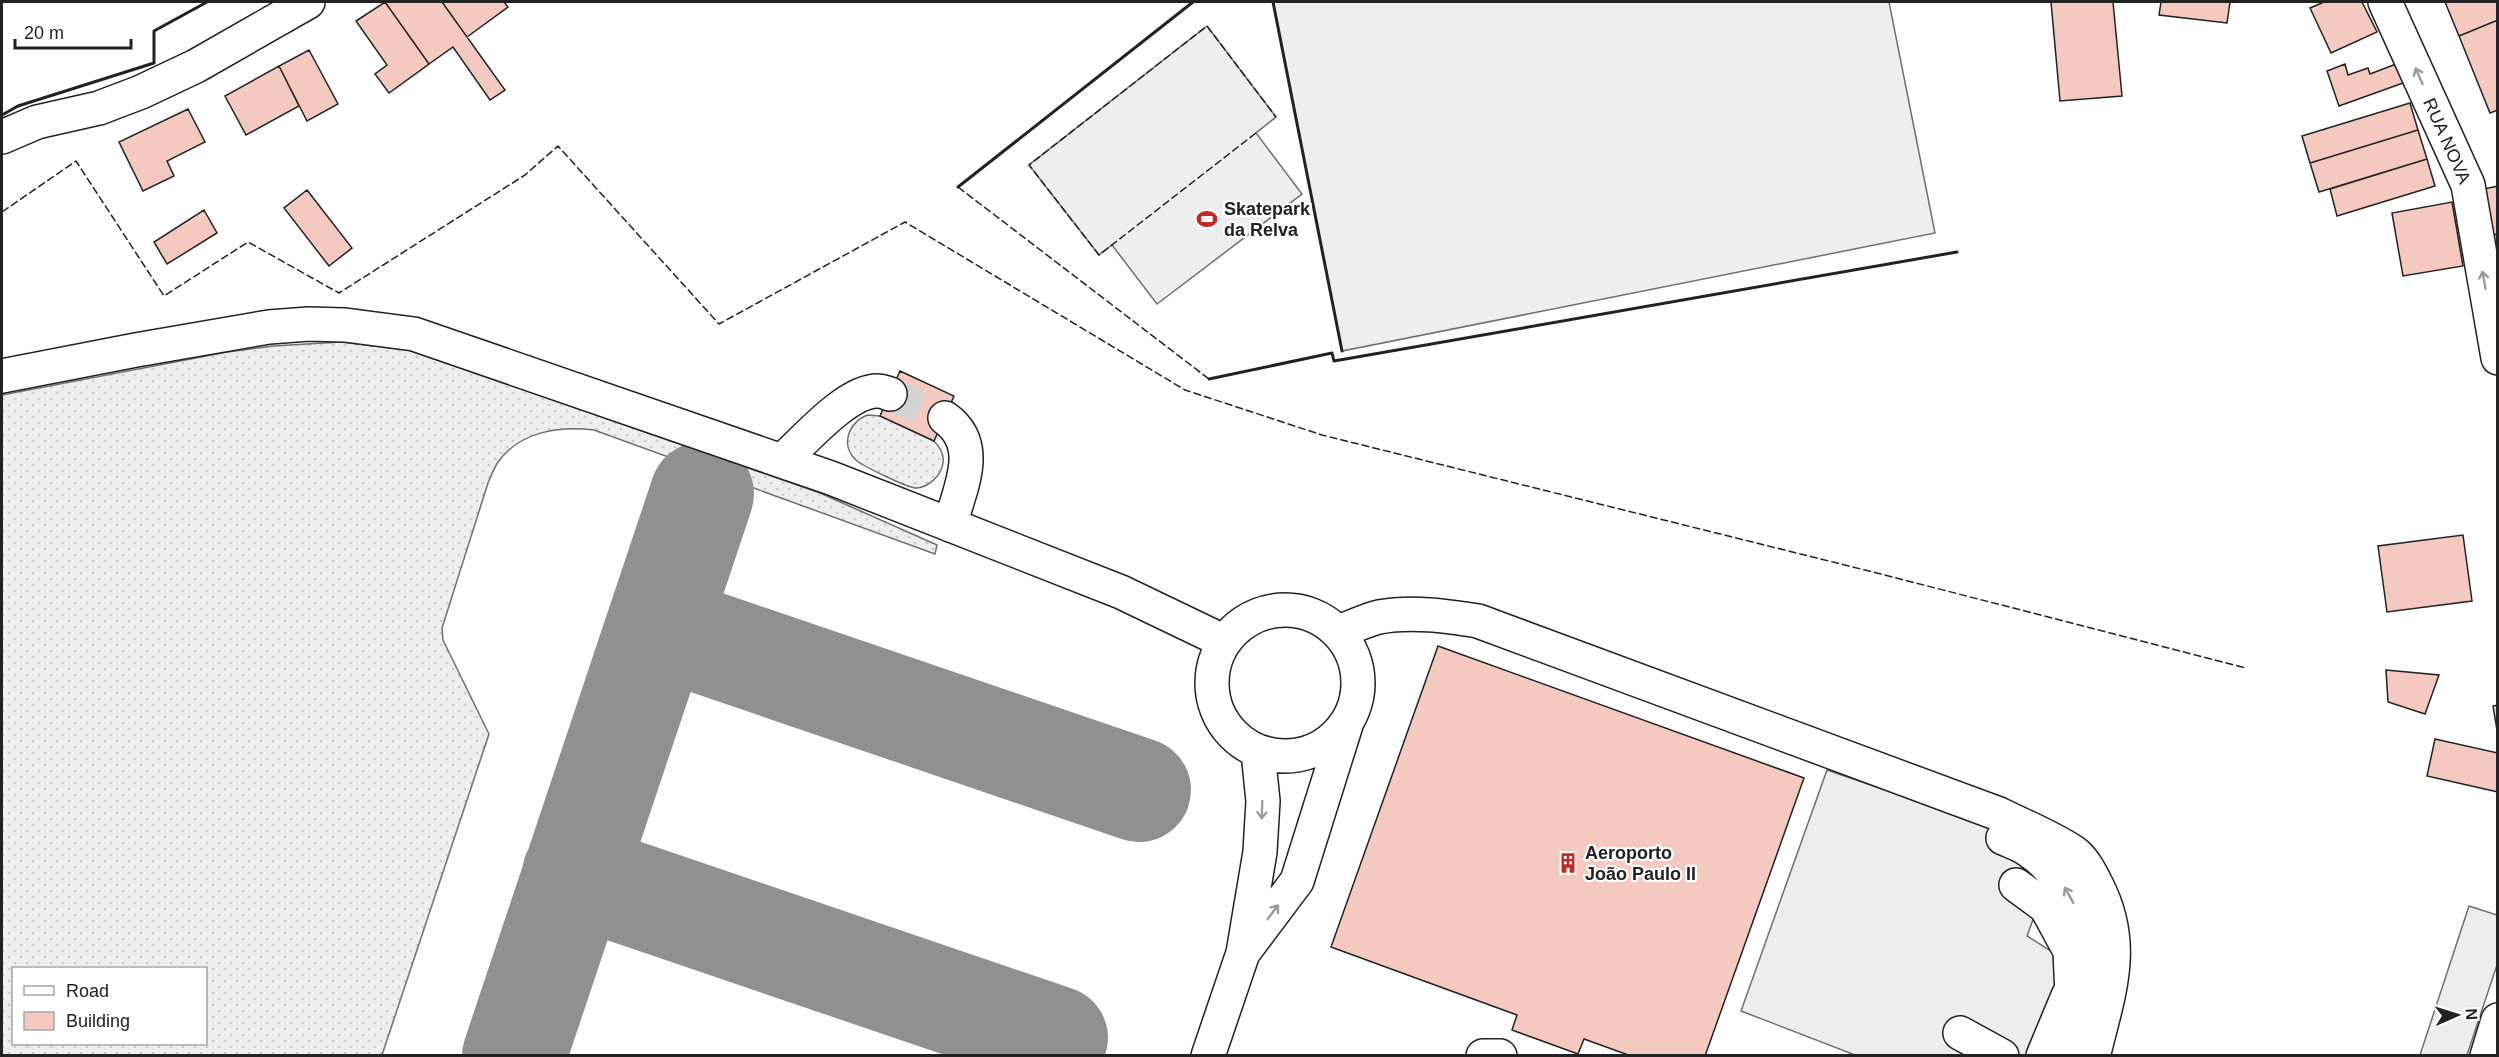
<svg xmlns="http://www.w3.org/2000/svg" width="2499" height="1057" font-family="Helvetica,sans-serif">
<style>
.grass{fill:url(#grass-dots);stroke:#6f6f6f;stroke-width:1.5;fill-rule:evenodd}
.pitch{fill:#eee;stroke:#6f6f6f;stroke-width:1.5}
.parking{fill:#ededed;stroke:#6f6f6f;stroke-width:1.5}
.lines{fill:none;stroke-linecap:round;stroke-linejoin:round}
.taxiway{stroke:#909090;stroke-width:104}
.building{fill:#f3c9c0;stroke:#222;stroke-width:1.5}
.minor-tunnel{stroke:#d3d3d3;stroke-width:33;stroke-dasharray:33 16;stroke-linecap:butt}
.minor-casing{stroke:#222;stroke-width:36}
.major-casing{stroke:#222;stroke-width:36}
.minor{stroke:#fff;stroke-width:33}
.major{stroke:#fff;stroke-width:33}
.fence{stroke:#222;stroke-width:1.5;stroke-dasharray:8 3;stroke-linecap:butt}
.wall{stroke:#222;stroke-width:3}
.oneway{stroke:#9c9c9c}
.labels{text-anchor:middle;stroke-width:4.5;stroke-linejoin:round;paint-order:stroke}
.street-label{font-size:18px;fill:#222;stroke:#fff}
.poi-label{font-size:18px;font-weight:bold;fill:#222;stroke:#fff;text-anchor:start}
</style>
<defs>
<pattern id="grass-dots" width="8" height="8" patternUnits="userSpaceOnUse" patternTransform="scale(1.5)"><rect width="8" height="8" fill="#eee"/><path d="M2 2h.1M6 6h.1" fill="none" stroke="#ccc" stroke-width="1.8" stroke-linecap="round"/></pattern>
</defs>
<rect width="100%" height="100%" fill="#fff"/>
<!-- grass -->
<path class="grass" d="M 341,342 L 409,350 L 447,363 L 820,493 L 937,545 L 935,554 L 594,430 C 560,426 520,431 498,462 C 494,468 491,476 488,483 L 442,628 L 443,640 L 489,734 L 382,1055 L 2,1056 L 2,395 L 227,352 L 273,346 ZM 14,968 L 206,968 L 206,1044 L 14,1044 Z
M 868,415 L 880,416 L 934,441 C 942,449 946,459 941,470 C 937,479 926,488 916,488 C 908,488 865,467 857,461 C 839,446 849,421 868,415 Z"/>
<!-- pitch -->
<path class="pitch" d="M 1273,2 L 1889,2 L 1935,233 L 1342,351 Z
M 1207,26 L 1276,117 L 1256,133 L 1302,194 L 1157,304 L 1112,245 L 1099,255 L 1029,165 Z"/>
<!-- parking -->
<path class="parking" d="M 1827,770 L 1973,820 L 2055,860 L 2027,936 L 2067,961 L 2036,1055 L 1855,1055 L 1741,1011 Z
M 2469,906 L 2497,915 L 2498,962 L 2467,1055 L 2420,1055 Z"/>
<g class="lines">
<!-- taxiway -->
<path class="taxiway" d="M 658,626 L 1139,790
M 574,874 L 1056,1038
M 514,1056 L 702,494"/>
</g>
<!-- building -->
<path class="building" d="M 385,2 L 429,64 L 389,93 L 375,74 L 387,65 L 356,21 Z
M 385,2 L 442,2 L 505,90 L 490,100 L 453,47 L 429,64 Z
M 442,2 L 504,2 L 508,7 L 467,37 Z
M 2051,2 L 2113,2 L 2122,96 L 2060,101 Z
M 2161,2 L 2230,2 L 2227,23 L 2159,15 Z
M 2324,2 L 2362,2 L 2377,32 L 2331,53 L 2310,8 Z
M 2445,2 L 2498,2 L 2498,20 L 2459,36 Z
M 2498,20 L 2498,110 L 2490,113 L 2459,36 Z
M 309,50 L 338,104 L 307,121 L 279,66 Z
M 2345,64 L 2348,75 L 2368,68 L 2370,74 L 2396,64 L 2403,83 L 2339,106 L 2327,71 Z
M 279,66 L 299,106 L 246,135 L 225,96 Z
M 2410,103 L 2418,130 L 2310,163 L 2302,136 Z
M 188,109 L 205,142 L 167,161 L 174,176 L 143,191 L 119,142 Z
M 2418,130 L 2427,159 L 2319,192 L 2310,163 Z
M 2427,159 L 2435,186 L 2337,216 L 2330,189 Z
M 2498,186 L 2498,234 L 2488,236 L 2479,190 Z
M 307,190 L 352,248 L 329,266 L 284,208 Z
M 2452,202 L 2463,266 L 2403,276 L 2392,213 Z
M 204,210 L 217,233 L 167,264 L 154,242 Z
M 2498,234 L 2498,289 L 2488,236 Z
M 900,371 L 954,396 L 934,441 L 880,416 Z
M 2463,535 L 2472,601 L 2387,612 L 2378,546 Z
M 1438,646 L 1804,778 L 1705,1056 L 1631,1056 L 1584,1039 L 1578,1054 L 1512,1030 L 1517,1015 L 1331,947 Z
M 2386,670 L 2439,675 L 2425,714 L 2388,702 Z
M 2498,705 L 2498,736 L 2493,706 Z
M 2435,739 L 2498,753 L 2498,792 L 2427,776 Z"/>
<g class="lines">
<!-- minor-tunnel -->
<path class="minor-tunnel" d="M 890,394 L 945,418"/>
<!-- minor casing -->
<g class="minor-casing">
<path id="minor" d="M 2385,2 L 2468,185 L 2498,358
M 2,137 L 37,122 L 99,108 L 141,92 L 196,66 L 308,2
M 2,376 L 136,350 L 269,327 L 309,324 L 345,325 L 414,334 L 831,478 L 1121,592 L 1223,641
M 945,418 C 983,445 960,488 950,525
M 783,460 C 805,440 847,391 877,391 C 881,390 886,393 890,394
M1212 683a73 73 0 1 1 146 0a73 73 0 1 1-146 0Z
M 1339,632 C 1352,627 1366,620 1379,617 C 1412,611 1446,616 1478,621 L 1999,814 C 2019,824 2060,841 2076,854 C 2085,862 2091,874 2096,884 C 2127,943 2110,989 2095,1049
M 1258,752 L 1263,801 L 1260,852 L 1243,953 L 1297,881 L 1346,725
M 2003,838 C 2012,842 2021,845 2028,850 C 2088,890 2086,960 2093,1024
M 2016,885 L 2046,907 L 2070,951 L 2074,1039 L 2072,1056
M 1960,1033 L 2002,1056
M 1208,1056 L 1243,953
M 1483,1056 L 1500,1056
M 2043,1056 L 2068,996"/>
</g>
<!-- major casing -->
<g class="major-casing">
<path id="major" d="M 2487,1056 L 2498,1020"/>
</g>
<!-- minor -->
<use href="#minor" class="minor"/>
<!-- major -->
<use href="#major" class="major"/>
<!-- fence -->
<path class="fence" d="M 1256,133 L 1099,255 L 1029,165 L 1207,26 L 1276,117
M 958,187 L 1209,379
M 2,212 L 76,161 L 164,296 L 248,242 L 339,293 L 525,175 L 558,146 L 719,324 L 905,222 L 1185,390 L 1322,435 L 1881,574 L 2246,668"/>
<!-- wall -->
<path class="wall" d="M 1273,2 L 1342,351
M 2,115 L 18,106 L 154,63 L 154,31 L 207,2
M 958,187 L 1193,2
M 1209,379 L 1332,353 L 1334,361 L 1957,252"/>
</g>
<!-- one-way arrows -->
<defs><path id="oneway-shaft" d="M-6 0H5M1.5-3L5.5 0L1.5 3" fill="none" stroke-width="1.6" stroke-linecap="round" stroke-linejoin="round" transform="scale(1.5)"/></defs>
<g class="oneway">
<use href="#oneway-shaft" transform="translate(2419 76) rotate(-114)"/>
<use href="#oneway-shaft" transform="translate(2484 280) rotate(-100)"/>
<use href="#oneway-shaft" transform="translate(1262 810) rotate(92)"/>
<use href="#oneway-shaft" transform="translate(2069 895) rotate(-119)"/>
<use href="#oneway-shaft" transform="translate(1273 912) rotate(-53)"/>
</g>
<!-- icons -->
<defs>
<g id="stadium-bare" transform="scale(1.62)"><path d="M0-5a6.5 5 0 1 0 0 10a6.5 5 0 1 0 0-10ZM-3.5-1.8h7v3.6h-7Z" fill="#c62828" stroke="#fff" stroke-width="2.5" paint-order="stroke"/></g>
<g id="building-bare" transform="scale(1.62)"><path d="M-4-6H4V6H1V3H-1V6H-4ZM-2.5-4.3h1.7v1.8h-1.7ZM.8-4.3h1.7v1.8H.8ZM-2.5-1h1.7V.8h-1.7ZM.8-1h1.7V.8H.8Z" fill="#c62828" stroke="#fff" stroke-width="2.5" paint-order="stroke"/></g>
</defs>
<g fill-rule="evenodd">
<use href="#stadium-bare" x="1207" y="219"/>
<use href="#building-bare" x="1568" y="863"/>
</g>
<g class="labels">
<!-- street labels -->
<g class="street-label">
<text transform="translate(2447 141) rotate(66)" y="6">RUA NOVA</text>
</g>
<!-- poi labels -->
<g class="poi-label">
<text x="1224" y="215">Skatepark<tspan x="1224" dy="21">da Relva</tspan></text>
<text x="1585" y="859">Aeroporto<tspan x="1585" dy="21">João Paulo II</tspan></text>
</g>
</g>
<!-- border -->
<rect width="2499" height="1057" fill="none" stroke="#222222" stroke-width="6"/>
<!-- legend -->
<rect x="12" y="967" width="195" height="78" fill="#ffffff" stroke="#a7a7a7" stroke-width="1.5"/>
<rect x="24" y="986" width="30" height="9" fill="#ffffff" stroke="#a7a7a7" stroke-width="1.5"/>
<text x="66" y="997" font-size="18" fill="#222222">Road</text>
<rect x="24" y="1012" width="30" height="18" fill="#f3c9c0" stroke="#a7a7a7" stroke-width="1.5"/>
<text x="66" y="1027" font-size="18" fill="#222222">Building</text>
<!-- north arrow -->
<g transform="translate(2457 1015) rotate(87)" stroke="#ffffff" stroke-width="4.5" paint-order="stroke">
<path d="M0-4.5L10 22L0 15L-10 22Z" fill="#222222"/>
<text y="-9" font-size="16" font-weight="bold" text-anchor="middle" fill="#222222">N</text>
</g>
<!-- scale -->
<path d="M15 39v9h116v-9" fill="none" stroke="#222222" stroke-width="3"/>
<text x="24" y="39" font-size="18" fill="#222222" stroke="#ffffff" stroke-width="4.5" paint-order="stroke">20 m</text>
</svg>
